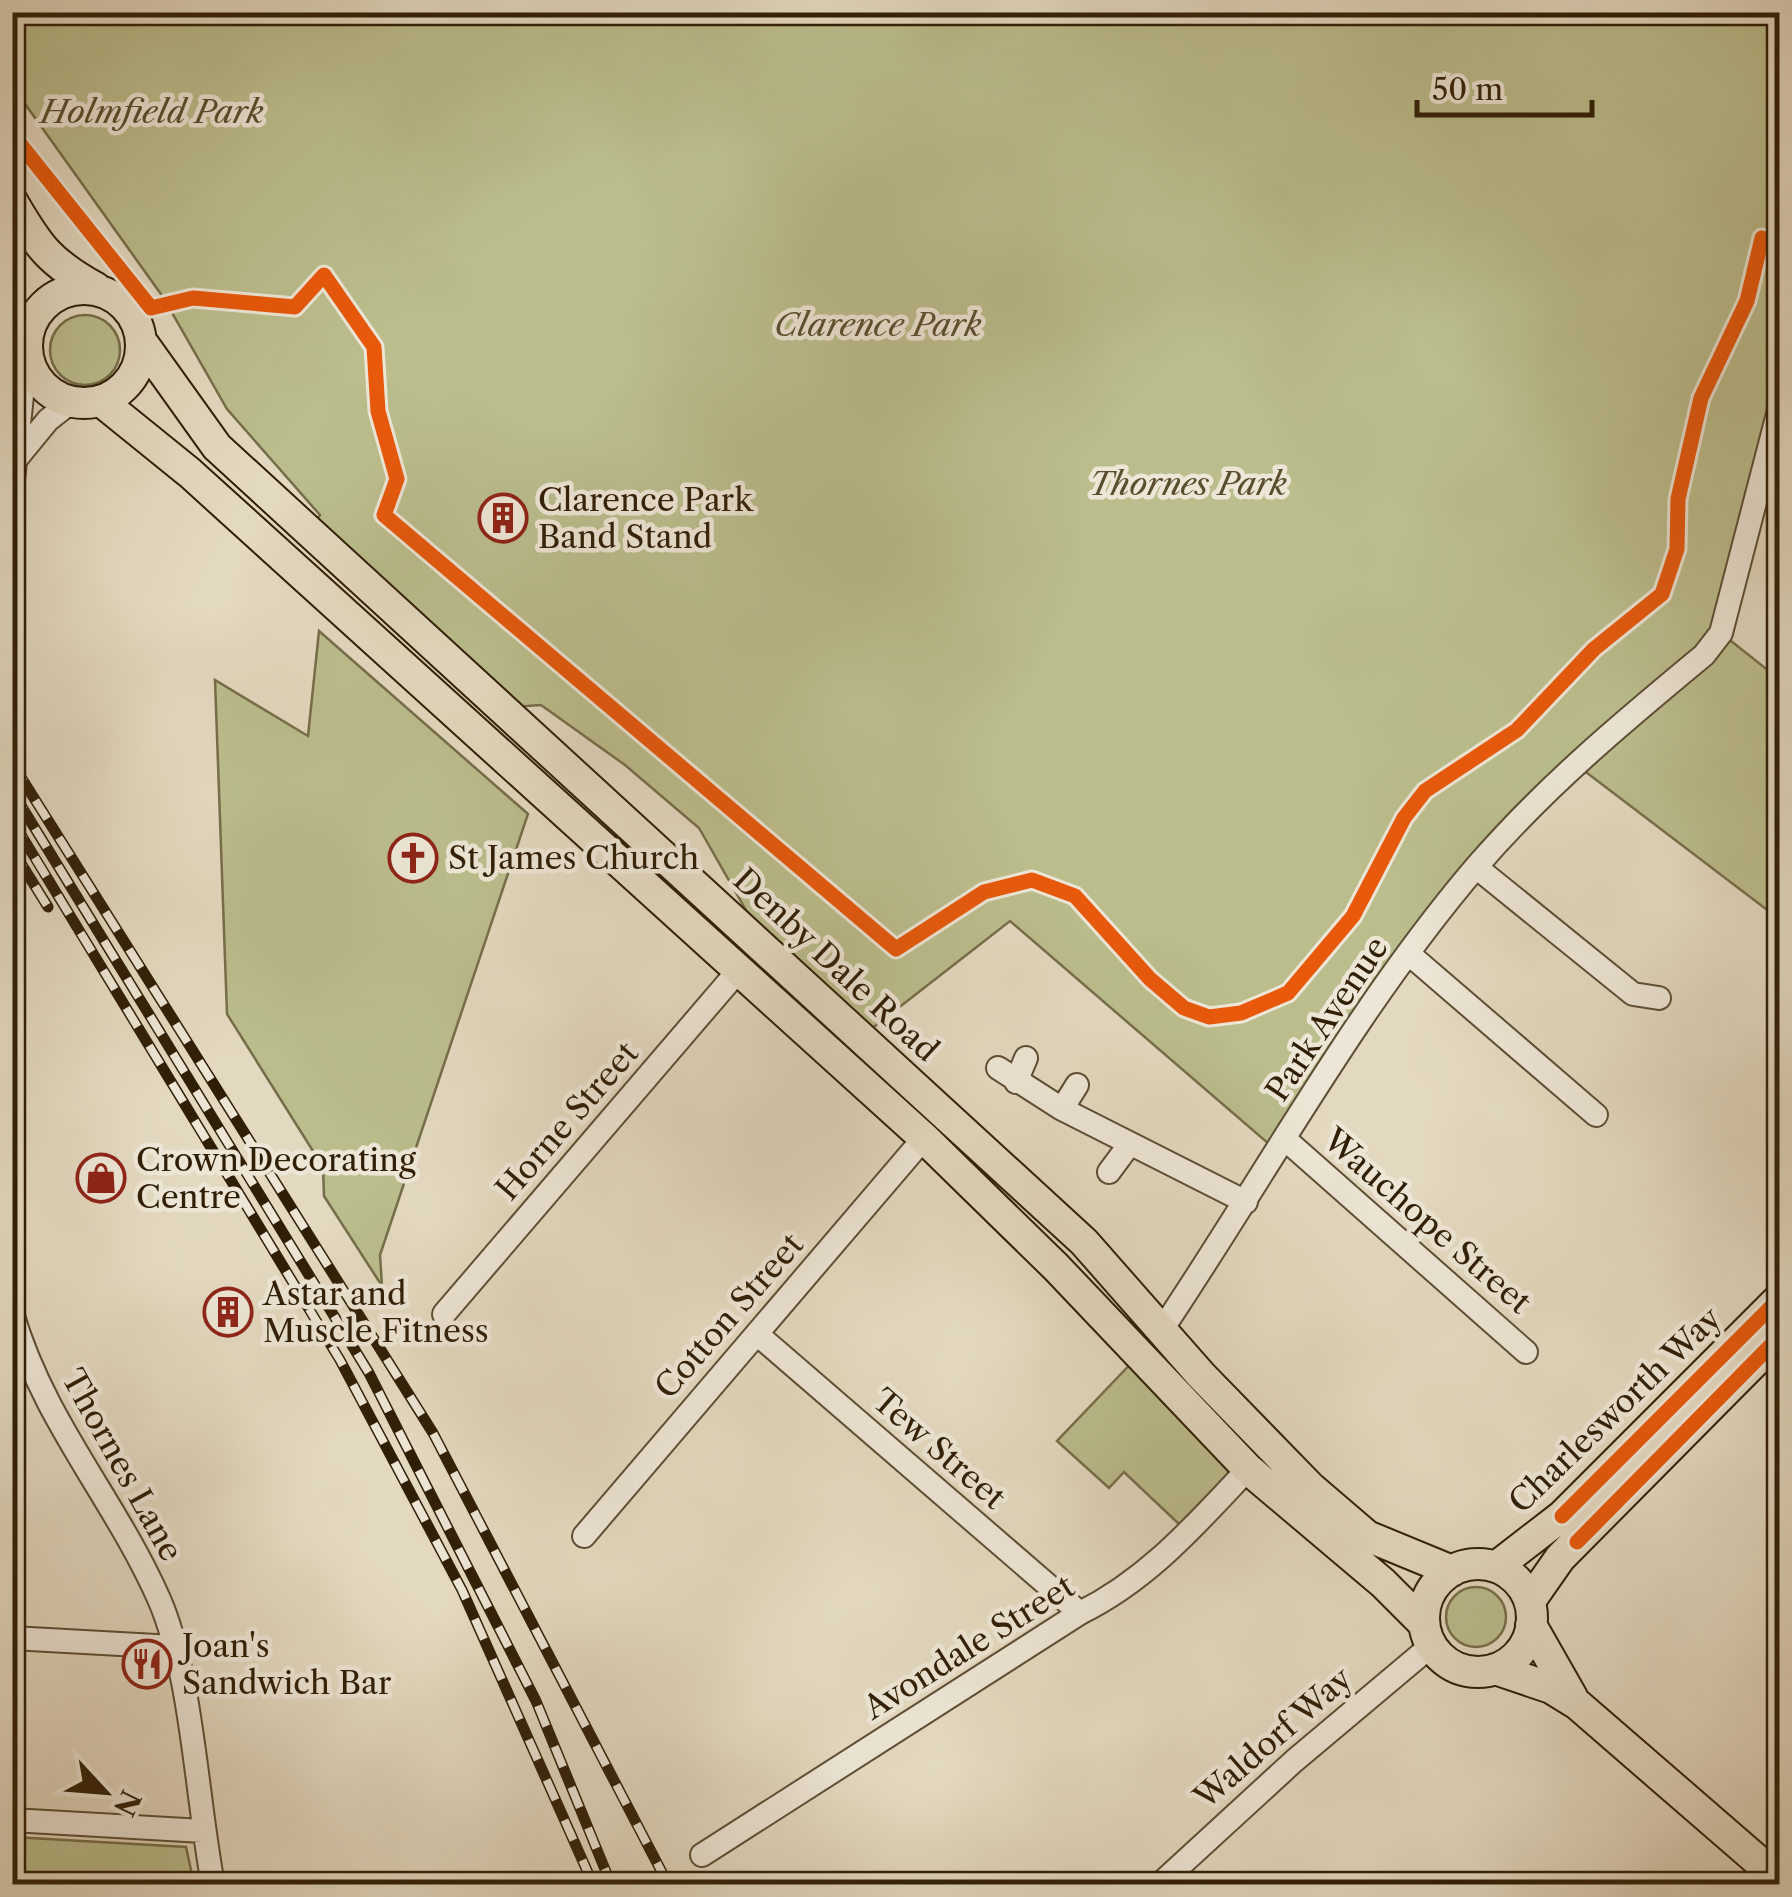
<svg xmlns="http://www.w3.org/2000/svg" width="1792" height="1897" font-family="'Libre Caslon Text',serif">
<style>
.green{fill:#bbbd8d;stroke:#766e4a;stroke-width:2.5}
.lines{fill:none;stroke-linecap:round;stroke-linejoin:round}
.minor-casing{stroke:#5d4e35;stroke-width:26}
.major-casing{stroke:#301f07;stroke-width:34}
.minor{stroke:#ede6d6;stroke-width:22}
.major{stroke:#e3d9c0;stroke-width:30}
.rail-casing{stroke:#301f07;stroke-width:11}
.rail{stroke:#ede6d6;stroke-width:8;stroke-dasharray:22;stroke-linecap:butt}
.cycleway-casing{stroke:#ede6d6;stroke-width:21}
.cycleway{stroke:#e8590c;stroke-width:15}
.labels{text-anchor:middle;stroke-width:9;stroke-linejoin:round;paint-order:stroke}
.park-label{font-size:32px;font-style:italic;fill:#5a4e2f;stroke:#ede6d6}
.poi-label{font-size:32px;fill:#301f07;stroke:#ede6d6;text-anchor:start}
.street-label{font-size:32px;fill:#301f07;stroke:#ede6d6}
</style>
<rect width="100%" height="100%" fill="#e3d9c0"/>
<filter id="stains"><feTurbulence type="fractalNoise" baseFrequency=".002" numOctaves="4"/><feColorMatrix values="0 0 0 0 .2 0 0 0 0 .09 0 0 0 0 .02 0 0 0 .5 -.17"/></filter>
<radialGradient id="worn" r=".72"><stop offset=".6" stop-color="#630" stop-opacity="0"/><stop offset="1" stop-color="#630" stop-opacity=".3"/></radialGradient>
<!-- green -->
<path class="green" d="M 12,13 L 1779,13 L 1779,406 L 1721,633 L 1779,679 L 1779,919 L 1574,763 L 1476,867 L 1277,1151 L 1010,921 L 861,1037 L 767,947 L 699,828 L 625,765 L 541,705 L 498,708 L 308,531 L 320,515 L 227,409 L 163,297 L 13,87 Z
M50 350a35 35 0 1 1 70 0a35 35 0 1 1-70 0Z
M 319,631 L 528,814 L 380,1255 L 382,1286 L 324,1196 L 323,1167 L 227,1014 L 215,680 L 308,736 Z
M 1140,1354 L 1248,1469 L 1181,1526 L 1124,1472 L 1109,1488 L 1057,1441 Z
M1446 1617a30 30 0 1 1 60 0a30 30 0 1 1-60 0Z
M 13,1837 L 186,1847 L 194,1884 L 13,1884 Z"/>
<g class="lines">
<!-- minor casing -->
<g class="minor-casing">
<path id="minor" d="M 16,459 L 48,420 L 71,402
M 12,490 L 26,358
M 1476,867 L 1633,994 L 1659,998
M 1409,954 L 1596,1115
M 998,1068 L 1062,1109 L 1246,1202
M 1016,1082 L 1026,1058
M 1062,1109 L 1077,1085
M 1286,1140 L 1526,1352
M 1109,1172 L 1129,1145
M 12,1313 C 44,1422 114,1498 159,1599 C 192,1674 197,1801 213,1884
M 444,1314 L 738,971
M 1161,1331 C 1265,1176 1355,1009 1476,867 C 1545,787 1623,722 1704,655 L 1721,633 L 1780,406
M 757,1334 L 1080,1613
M 584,1536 L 924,1138
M 12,1638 L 174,1647
M 12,1820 L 203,1831
M 702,1855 L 1080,1613 C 1149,1579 1196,1524 1248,1469
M 1160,1884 L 1294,1761 L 1432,1645"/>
</g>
<!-- major casing -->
<g class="major-casing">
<path id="major" d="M 12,201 C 38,246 49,262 96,288
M27 346a57 57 0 1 1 114 0a57 57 0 1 1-114 0Z
M 144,345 L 217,447 L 1084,1242 L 1201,1375 L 1311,1488 L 1367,1536 L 1452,1571
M 101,401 L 190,473 L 924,1138 L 1056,1267 L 1248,1469 L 1383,1583 L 1424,1624
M1424 1618a54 54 0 1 1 108 0a54 54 0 1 1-108 0Z
M 1496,1567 L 1562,1516 L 1780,1298
M 1530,1601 L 1560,1558 L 1780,1336
M 1531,1625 L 1572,1697
M 1495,1669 L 1551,1688 L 1577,1704 L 1780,1880"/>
</g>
<!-- minor -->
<use href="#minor" class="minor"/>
<!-- major -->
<use href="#major" class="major"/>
<!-- rail casing -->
<g class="rail-casing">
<path id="rail" d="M 12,763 L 433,1433 L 668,1884
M 12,791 L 369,1373 L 536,1701 L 611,1884
M 12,820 L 340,1360 L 462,1590 L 593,1884
M 12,849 L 48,907"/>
</g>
<!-- rail -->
<use href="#rail" class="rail"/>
<!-- cycleway casing -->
<g class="cycleway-casing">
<path id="cycleway" d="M 12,134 L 151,308 L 193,298 L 295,307 L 324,275 L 374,347 L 378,411 L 397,479 L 384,515 L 896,949 L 984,892 L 1032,880 L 1075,896 L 1150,979 L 1184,1008 L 1209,1017 L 1241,1013 L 1288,993 L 1353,916 L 1404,818 L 1425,791 L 1517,730 L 1594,649 L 1662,594 L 1677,549 L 1678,499 L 1701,398 L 1747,301 L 1762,238
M 1562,1516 L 1780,1298
M 1577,1542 L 1780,1336"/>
</g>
<!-- cycleway -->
<use href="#cycleway" class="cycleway"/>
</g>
<!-- icons -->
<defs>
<g id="building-ring" transform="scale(2.5)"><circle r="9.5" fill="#ede6d6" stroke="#8f2418" stroke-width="1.5"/><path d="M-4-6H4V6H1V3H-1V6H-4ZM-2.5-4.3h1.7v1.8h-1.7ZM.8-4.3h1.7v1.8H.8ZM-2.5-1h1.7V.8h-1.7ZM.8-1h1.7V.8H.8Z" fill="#8f2418"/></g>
<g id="church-ring" transform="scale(2.5)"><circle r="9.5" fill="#ede6d6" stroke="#8f2418" stroke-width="1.5"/><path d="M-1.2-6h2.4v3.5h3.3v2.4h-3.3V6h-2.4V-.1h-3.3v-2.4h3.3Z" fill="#8f2418"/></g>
<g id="shop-ring" transform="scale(2.5)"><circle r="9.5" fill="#ede6d6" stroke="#8f2418" stroke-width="1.5"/><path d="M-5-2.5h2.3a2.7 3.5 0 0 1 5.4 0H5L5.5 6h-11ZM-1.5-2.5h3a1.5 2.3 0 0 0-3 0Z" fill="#8f2418"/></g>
<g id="restaurant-ring" transform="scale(2.5)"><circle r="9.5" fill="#ede6d6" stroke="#8f2418" stroke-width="1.5"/><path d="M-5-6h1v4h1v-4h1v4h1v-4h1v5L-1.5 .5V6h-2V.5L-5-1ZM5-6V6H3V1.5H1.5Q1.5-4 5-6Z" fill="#8f2418"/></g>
</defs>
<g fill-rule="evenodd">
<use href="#building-ring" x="503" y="518"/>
<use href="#church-ring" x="413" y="858"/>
<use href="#shop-ring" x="101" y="1178"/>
<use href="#building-ring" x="228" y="1312"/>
<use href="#restaurant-ring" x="147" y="1664"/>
</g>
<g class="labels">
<!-- park labels -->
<g class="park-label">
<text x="152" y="123">Holmfield Park</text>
<text x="878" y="336">Clarence Park</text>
<text x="1188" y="495">Thornes Park</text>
</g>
<!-- poi labels -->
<g class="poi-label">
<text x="538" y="511">Clarence Park<tspan x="538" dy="37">Band Stand</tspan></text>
<text x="448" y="869">St James Church</text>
<text x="136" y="1171">Crown Decorating<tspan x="136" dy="37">Centre</tspan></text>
<text x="263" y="1305">Astar and<tspan x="263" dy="37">Muscle Fitness</tspan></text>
<text x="182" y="1657">Joan's<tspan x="182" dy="37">Sandwich Bar</tspan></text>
</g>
<!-- street labels -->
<g class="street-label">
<text transform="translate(836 965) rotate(43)" y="11">Denby Dale Road</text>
<text transform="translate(1327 1019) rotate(-56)" y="11">Park Avenue</text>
<text transform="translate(567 1121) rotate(-49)" y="11">Horne Street</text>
<text transform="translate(1427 1221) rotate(41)" y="11">Wauchope Street</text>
<text transform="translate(729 1316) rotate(-49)" y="11">Cotton Street</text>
<text transform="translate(1615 1410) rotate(-44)" y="11">Charlesworth Way</text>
<text transform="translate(939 1449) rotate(41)" y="11">Tew Street</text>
<text transform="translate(122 1465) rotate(61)" y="11">Thornes Lane</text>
<text transform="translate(969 1647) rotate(-32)" y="11">Avondale Street</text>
<text transform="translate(1273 1738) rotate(-41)" y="11">Waldorf Way</text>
</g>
</g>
<!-- margin -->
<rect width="1792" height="1897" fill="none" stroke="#e3d9c0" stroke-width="50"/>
<rect x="15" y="15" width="1762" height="1867" fill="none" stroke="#301f07" stroke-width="5"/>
<rect x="25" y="25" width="1742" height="1847" fill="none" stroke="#301f07" stroke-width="2.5"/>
<!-- north arrow -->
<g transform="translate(105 1792) rotate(116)" stroke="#ede6d6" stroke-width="8" paint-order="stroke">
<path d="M0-8L18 38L0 25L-18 38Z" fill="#301f07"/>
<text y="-15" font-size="28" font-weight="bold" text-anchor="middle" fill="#301f07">N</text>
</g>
<!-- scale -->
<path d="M1417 100v15h175v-15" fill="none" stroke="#301f07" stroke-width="5"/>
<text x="1432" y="100" font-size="30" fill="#301f07" stroke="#ede6d6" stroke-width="8" paint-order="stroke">50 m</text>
<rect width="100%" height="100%" filter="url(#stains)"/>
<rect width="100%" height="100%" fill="url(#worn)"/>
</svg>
